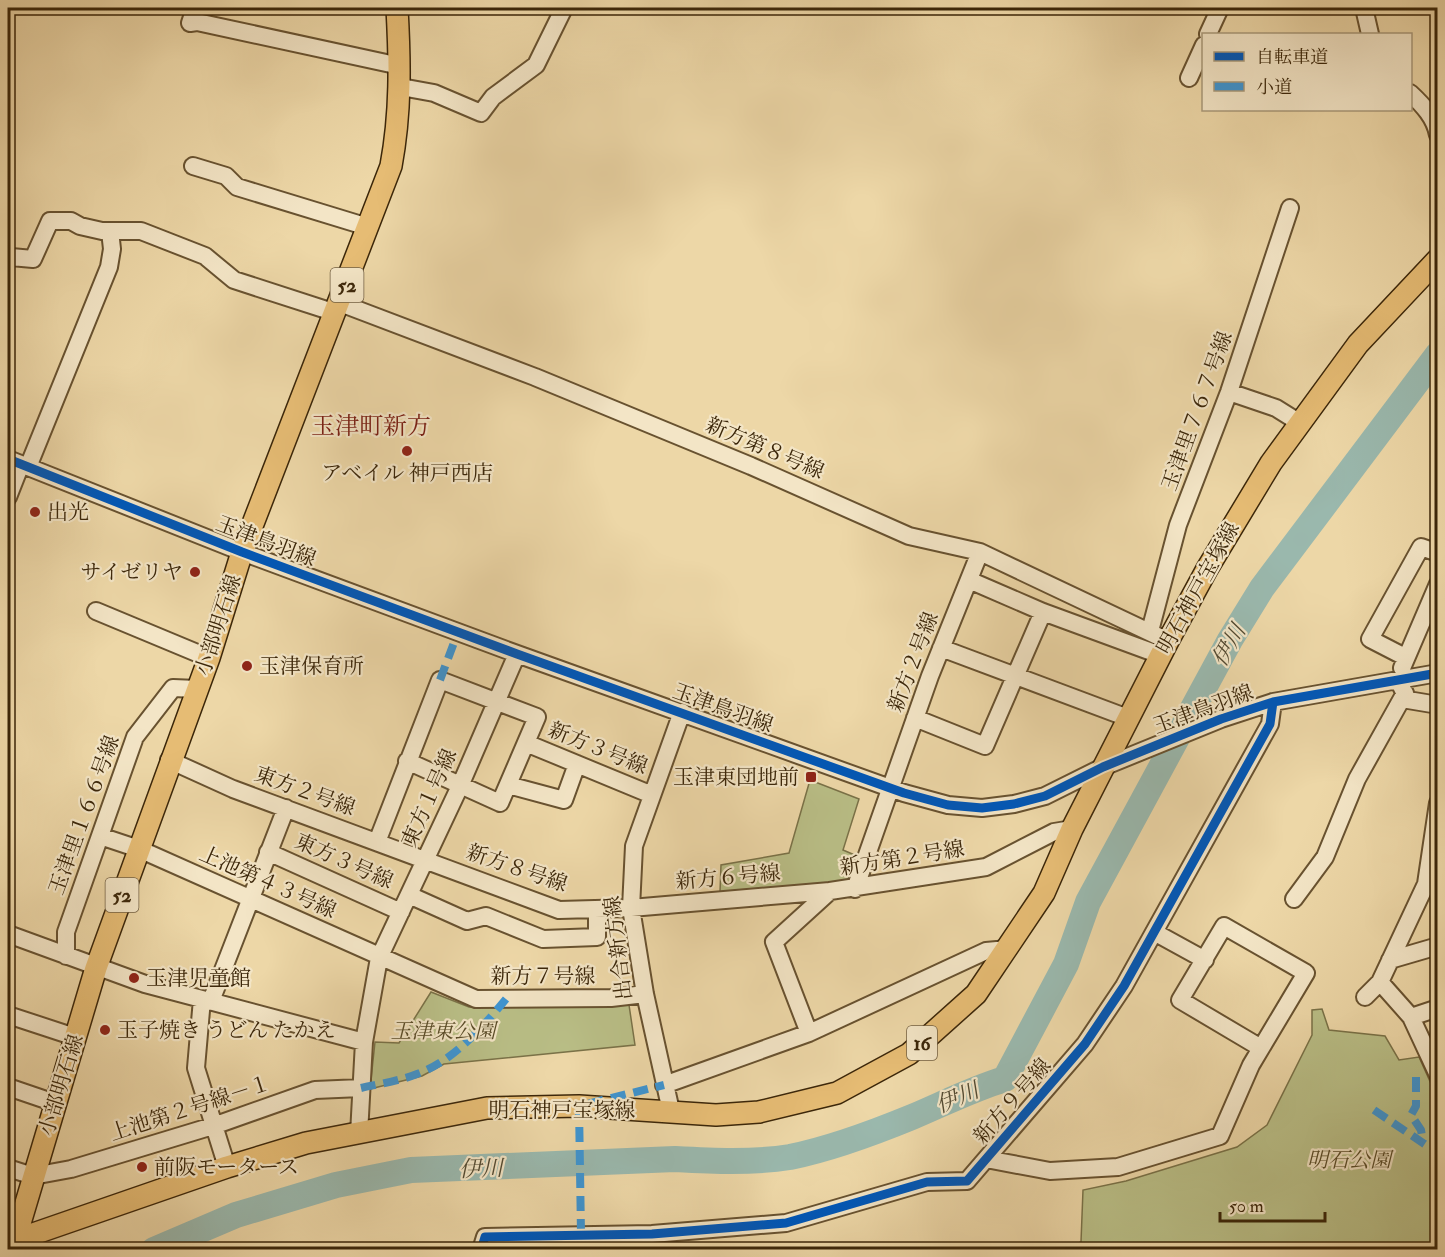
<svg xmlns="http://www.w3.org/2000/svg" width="1445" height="1257" font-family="'IM FELL Double Pica','Noto Serif JP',serif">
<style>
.green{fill:#b9be86;stroke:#7a7248;stroke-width:1.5}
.water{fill:#9ab8ad;stroke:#747e6b;stroke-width:1.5}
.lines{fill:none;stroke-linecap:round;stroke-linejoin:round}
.river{stroke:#9ab8ad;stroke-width:26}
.minor-casing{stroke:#685230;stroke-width:20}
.major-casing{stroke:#3b2609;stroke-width:24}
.minor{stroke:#f3e5c6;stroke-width:16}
.major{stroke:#e6bc74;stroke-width:21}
.quiet{stroke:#3e95d2;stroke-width:8;stroke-dasharray:15 8;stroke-linecap:butt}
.cycleway-casing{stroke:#f3e5c6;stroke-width:13}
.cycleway{stroke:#0057b8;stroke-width:9}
.poi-dot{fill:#8f2418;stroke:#f3e5c6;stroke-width:2}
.labels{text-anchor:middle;stroke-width:4.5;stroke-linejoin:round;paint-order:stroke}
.shield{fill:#f3e5c6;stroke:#725f42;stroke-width:1.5}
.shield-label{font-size:20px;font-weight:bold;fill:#3b2609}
.street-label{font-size:21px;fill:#3b2609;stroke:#f3e5c6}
.poi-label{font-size:21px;fill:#3b2609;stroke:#f3e5c6;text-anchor:start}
.park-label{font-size:21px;font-style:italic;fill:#5a4c28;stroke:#f3e5c6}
.water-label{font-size:22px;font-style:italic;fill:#534a32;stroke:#f3e5c6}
.quarter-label{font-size:24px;fill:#7a1f14;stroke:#f3e5c6}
</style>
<rect width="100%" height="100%" fill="#edd7a7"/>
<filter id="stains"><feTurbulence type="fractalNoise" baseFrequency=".00333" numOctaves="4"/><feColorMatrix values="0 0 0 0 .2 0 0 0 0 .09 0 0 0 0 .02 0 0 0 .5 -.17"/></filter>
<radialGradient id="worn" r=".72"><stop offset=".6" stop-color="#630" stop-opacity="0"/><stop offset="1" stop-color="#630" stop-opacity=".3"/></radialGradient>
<!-- green -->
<path class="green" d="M 810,780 L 859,799 L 843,850 L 857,856 L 847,882 L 720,892 L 721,865 L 789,853 Z
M 431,992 L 469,1007 L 629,1005 L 635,1045 L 444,1064 L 422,1076 L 370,1089 L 375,1042 L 399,1043 Z
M 1322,1009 L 1329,1030 L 1385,1036 L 1399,1060 L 1419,1057 L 1437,1097 L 1437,1249 L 1061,1249 L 1081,1242 L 1083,1190 L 1126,1181 L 1237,1147 L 1267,1125 L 1312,1035 L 1312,1010 Z
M 567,1239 L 631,1239 L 642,1249 L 568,1249 Z"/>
<!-- water -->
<path class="water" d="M 220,1231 L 182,1249 L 112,1249 Z"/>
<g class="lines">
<!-- river -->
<path class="river" d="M 154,1250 L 236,1215 L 336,1185 L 411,1170 L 675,1159 C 712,1161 752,1163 790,1157 C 830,1149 873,1133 912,1117 C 943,1104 972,1089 1005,1079 L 1066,964 L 1088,902 L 1230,640 L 1262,588 L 1438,354"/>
<!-- minor casing -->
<g class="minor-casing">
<path id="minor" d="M 195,8 L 190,23 L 197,22 L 400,66
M 1364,8 L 1370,34
M 1208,34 L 1220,8
M 1189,78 L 1204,45
M 401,87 L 434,93 L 481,113 L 493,97 L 536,65 L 564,8
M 1410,93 C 1423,105 1435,118 1438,135
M 193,166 L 226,176 L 237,187 L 368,227
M 8,260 L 11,257 L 33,259 L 50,221 L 71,221 L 80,226 L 102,231 L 141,231 L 205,256 L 234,280 L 336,313
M 340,303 L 535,377 L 751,466 L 909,536 L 980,552 L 1168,641
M 1229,392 L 1276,408 L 1300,423
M 8,459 L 242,552 L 517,654 L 904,793 L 948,805 L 982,808 L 1014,804 L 1045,796 L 1103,767 L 1221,719 L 1273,702 L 1438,673
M 28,467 L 109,267 L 112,249 L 110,231
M 8,497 L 21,464
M 969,580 L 1043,612 L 1160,655
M 96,611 L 209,658
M 1150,631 L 1178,525 L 1229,392 L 1290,208
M 941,648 L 1128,718
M 1405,657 L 1370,639 L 1421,547 L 1438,553
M 1402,668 L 1438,584
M 1401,686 L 1408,700 L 1438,705
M 915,718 L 985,746 L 1043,612
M 526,743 L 652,795
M 169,760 L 233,789 L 559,910 L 631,908 L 830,891
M 508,785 L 564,800 L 577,764
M 1438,803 L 1426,884 L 1380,982 L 1411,1017 L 1438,1075
M 100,836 L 139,849 L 476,999 L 611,998 L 645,994
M 377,842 L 440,680 L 537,717 L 500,803 L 407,761
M 268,852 L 401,912
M 855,889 L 930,676 L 980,552
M 409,895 L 467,921 L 486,916 L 543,939 L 597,937 L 597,909
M 1294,899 L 1325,857 L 1357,779 L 1405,693
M 1154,932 L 1205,960
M 8,934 L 145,984 L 364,1042
M 66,956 L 66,932 L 135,737 L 173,688 L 197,689
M 1390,960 L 1438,946
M 1365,997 L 1380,982
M 202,999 L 196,1068 L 227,1167
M 211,1001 L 286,808
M 8,1015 L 75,1037
M 1411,1017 L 1438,1008
M 809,1033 L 774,942 L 830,891 L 986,867 L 1054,832 L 1072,829
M 664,1085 L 809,1033 L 986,951 L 1008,949
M 8,1087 L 55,1103
M 671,1111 L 645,994 L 631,908 L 634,846 L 682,712
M 359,1134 L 364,1042 L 379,958 L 460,786 L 517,654
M 986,1159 L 1050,1171 L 1118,1167 L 1220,1136 L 1251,1065 L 1306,973 L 1224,926 L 1180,1000 L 1261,1048
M 8,1168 L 33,1176 L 71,1169 L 216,1125 L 315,1090 L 361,1088
M 481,1250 L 485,1237 L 652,1234 L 786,1223 L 927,1182 L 967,1181 L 1085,1044 L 1124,986 L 1270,724 L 1273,702"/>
</g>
<!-- major casing -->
<g class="major-casing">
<path id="major" d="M 13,1241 L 227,1167 L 306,1143 L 487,1108 L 579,1106 L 716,1115 L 759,1112 L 837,1093 L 909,1054 L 976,994 L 1044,893 L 1072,829 L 1168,641 L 1207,569 L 1271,463 L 1358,344 L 1438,259
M 12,1250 L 96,968 L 209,658 L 242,552 L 391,166 C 401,112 400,62 397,8"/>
</g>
<!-- minor -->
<use href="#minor" class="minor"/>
<!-- major -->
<use href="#major" class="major"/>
<!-- quiet -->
<path class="quiet" d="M 440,680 L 458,632
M 1416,1077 L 1416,1106 L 1411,1115 L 1421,1130 L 1423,1142
M 361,1088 C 379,1084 399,1081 417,1074 C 453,1061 482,1028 506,999
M 1374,1110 L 1426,1145 L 1438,1147
M 581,1234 L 579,1106 L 664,1085
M 1436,1248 L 1434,1229 L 1438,1224"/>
<!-- cycleway casing -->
<g class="cycleway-casing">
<path id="cycleway" d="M 8,459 L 242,552 L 517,654 L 904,793 L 948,805 L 982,808 L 1014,804 L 1045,796 L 1103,767 L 1221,719 L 1273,702 L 1438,673
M 481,1250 L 485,1237 L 652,1234 L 786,1223 L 927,1182 L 967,1181 L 1085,1044 L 1124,986 L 1270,724 L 1273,702"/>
</g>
<!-- cycleway -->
<use href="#cycleway" class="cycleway"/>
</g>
<!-- markers -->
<g class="poi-dot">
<circle cx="407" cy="451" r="6"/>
<circle cx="35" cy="512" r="6"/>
<circle cx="195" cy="572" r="6"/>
<circle cx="247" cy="666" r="6"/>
<rect x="805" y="771" width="12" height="12" rx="3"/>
<circle cx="134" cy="978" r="6"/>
<circle cx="105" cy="1030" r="6"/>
<circle cx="142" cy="1167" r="6"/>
</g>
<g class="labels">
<!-- shield labels -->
<g class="shield">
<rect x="330.5" y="268" width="33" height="34" rx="4.5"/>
<rect x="105.5" y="878" width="33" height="34" rx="4.5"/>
<rect x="907" y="1026" width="30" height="34" rx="4.5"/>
</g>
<g class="shield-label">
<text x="347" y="292">52</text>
<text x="122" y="902">52</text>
<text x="922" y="1050">16</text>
</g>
<!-- street labels -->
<g class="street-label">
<text transform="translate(1197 411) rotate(-70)" y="7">玉津里７６７号線</text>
<text transform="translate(765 448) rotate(23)" y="7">新方第８号線</text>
<text transform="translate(266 541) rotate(21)" y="7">玉津鳥羽線</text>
<text transform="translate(1198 588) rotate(-61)" y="7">明石神戸宝塚線</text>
<text transform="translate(218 625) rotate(-72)" y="7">小部明石線</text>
<text transform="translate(913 662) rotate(-69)" y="7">新方２号線</text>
<text transform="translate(723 708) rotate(20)" y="7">玉津鳥羽線</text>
<text transform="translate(1203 709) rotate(-20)" y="7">玉津鳥羽線</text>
<text transform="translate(598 748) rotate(22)" y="7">新方３号線</text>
<text transform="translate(305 791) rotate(20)" y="7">東方２号線</text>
<text transform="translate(429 798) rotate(-66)" y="7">東方１号線</text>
<text transform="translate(84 815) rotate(-70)" y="7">玉津里１６６号線</text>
<text transform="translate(902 858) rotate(-9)" y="7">新方第２号線</text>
<text transform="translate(344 861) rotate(24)" y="7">東方３号線</text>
<text transform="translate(517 868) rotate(19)" y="7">新方８号線</text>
<text transform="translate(728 877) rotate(-5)" y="7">新方６号線</text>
<text transform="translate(268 882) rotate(24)" y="7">上池第４３号線</text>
<text transform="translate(618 948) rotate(-97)" y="7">出合新方線</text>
<text x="543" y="983">新方７号線</text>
<text transform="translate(61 1085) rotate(-73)" y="7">小部明石線</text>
<text transform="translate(1012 1101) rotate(-49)" y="7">新方９号線</text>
<text transform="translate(190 1108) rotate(-18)" y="7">上池第２号線－１</text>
<text x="562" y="1117">明石神戸宝塚線</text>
</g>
<!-- poi labels -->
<g class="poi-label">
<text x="407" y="480" text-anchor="middle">アベイル 神戸西店</text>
<text x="47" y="519">出光</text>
<text x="183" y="579" text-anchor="end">サイゼリヤ</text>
<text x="259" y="673">玉津保育所</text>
<text x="799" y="784" text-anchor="end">玉津東団地前</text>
<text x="146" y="985">玉津児童館</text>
<text x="117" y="1037">玉子焼き うどん たかえ</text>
<text x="154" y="1174">前阪モータース</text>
</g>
<!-- park labels -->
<g class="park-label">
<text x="443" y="1038">玉津東公園</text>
<text x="1349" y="1167">明石公園</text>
</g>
<!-- water labels -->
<g class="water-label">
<text transform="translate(1228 645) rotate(-60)" y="8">伊川</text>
<text transform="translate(957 1097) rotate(-23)" y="8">伊川</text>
<text transform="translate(481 1168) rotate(-2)" y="8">伊川</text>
</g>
<!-- quarter labels -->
<g class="quarter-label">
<text x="371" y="434">玉津町新方</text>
</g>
</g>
<!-- margin -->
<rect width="1445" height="1257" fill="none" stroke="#edd7a7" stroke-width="30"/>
<rect x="9" y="9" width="1427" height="1239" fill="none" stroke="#3b2609" stroke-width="3"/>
<rect x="15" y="15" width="1415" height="1227" fill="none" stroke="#3b2609" stroke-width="1.5"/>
<!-- legend -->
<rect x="1202" y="33" width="210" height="78" fill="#f3e5c6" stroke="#a9997a" stroke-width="1.5"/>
<rect x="1214" y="52" width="30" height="9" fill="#0057b8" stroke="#a9997a" stroke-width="1.5"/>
<text x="1256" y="63" font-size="18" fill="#3b2609">自転車道</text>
<rect x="1214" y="82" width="30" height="9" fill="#3e95d2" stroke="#a9997a" stroke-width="1.5"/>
<text x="1256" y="93" font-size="18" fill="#3b2609">小道</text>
<!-- scale -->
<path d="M1220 1212v9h105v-9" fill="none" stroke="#3b2609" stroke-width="3"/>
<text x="1229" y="1212" font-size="18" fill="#3b2609" stroke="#f3e5c6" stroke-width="4.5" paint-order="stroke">50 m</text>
<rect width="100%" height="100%" filter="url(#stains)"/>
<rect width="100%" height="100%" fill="url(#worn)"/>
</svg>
